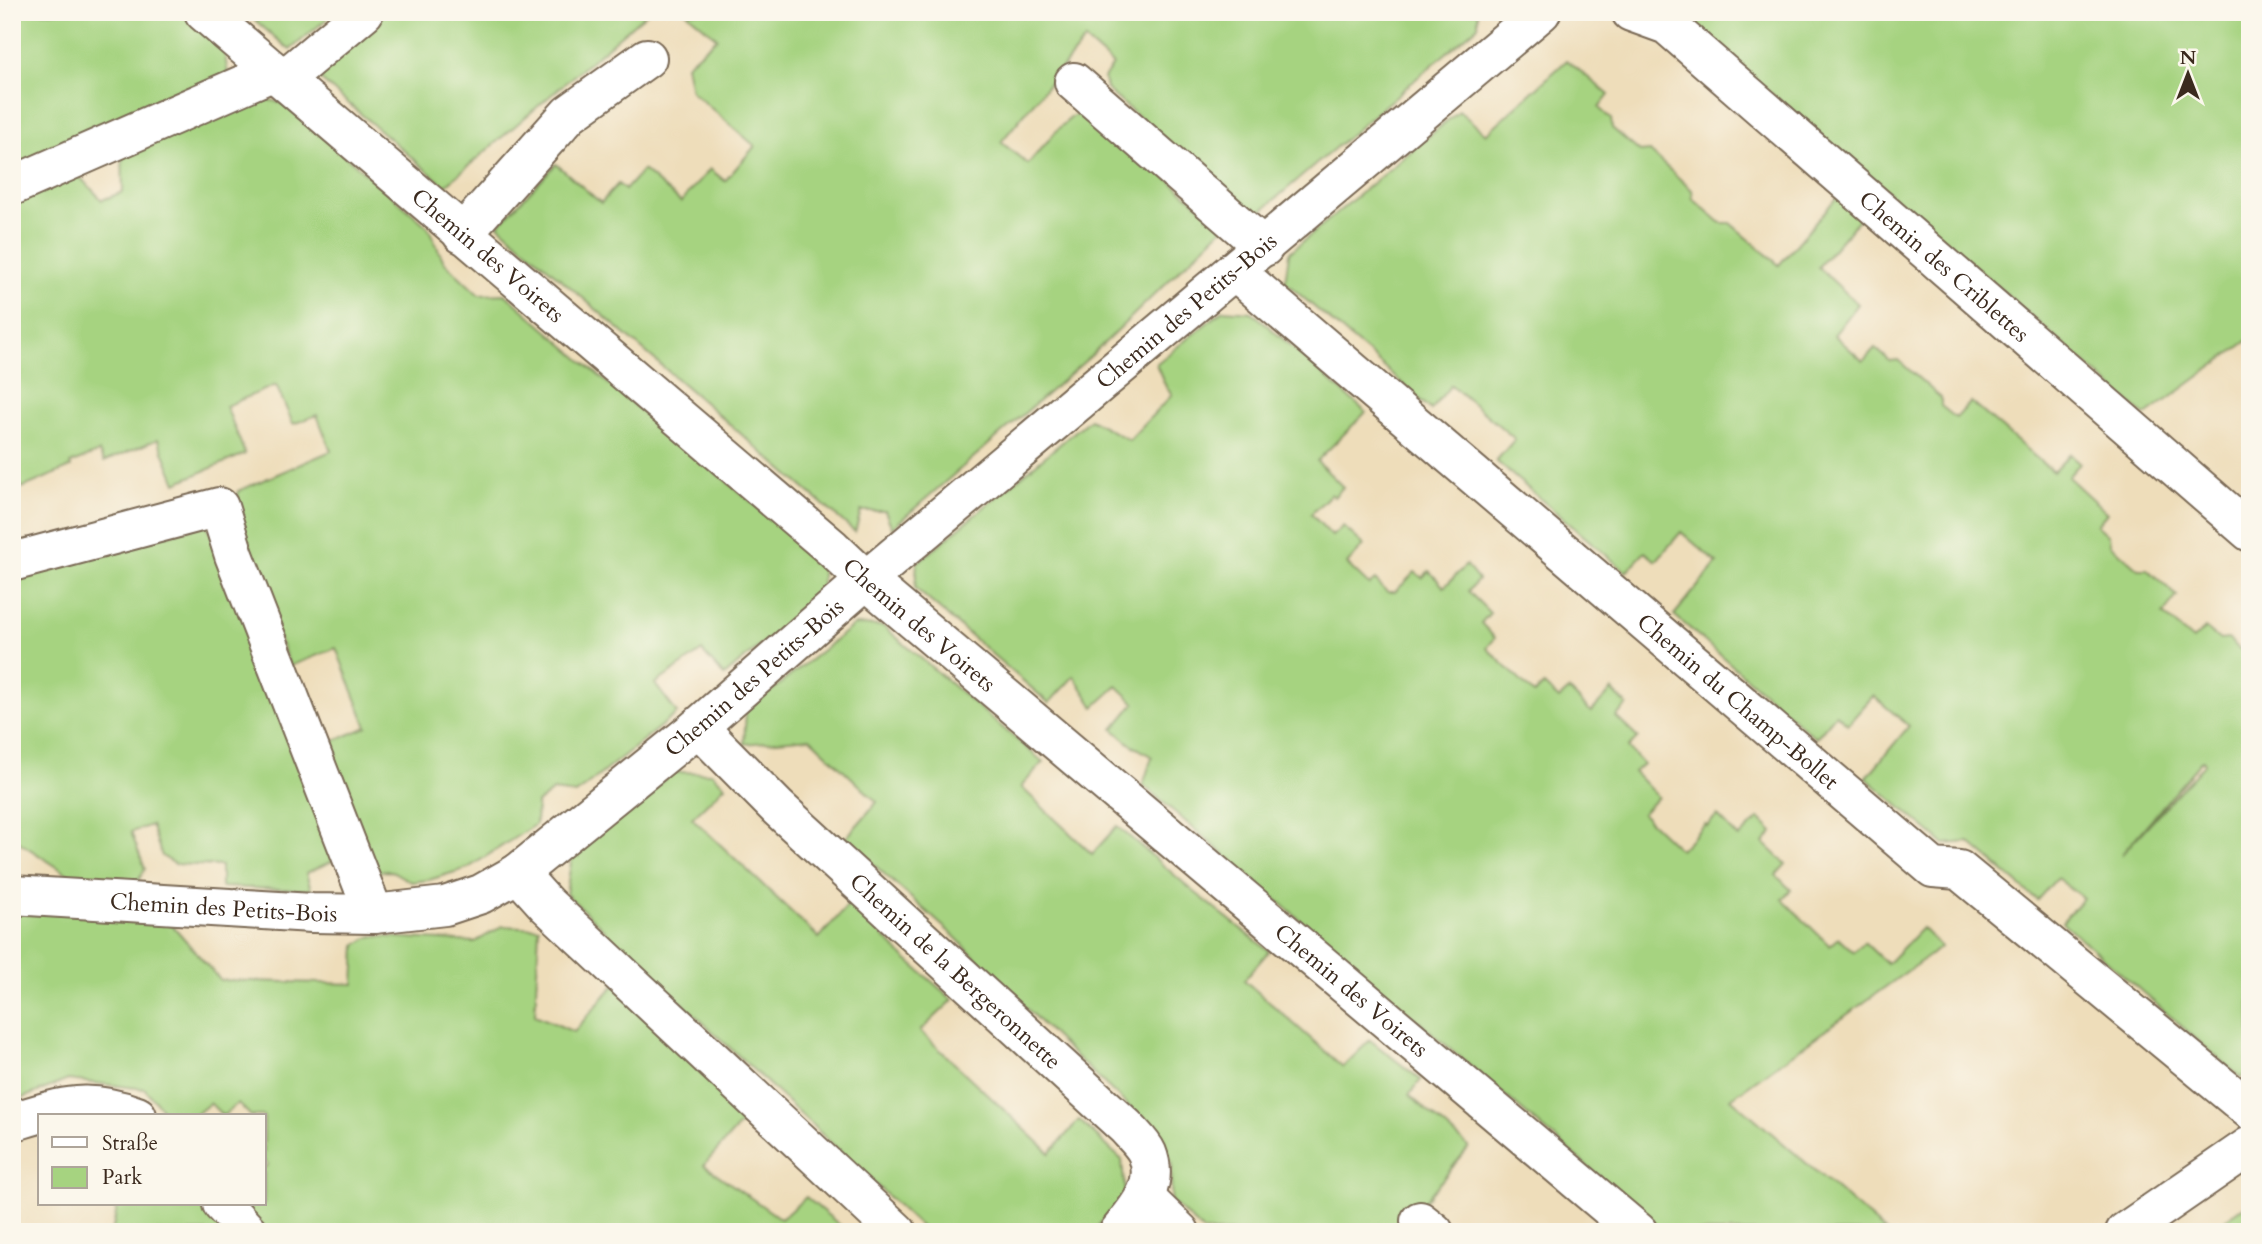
<svg xmlns="http://www.w3.org/2000/svg" width="2262" height="1244" font-family="Cardo,serif">
<style>
.green{fill:#a6d380;stroke:#707e4f;stroke-width:2;fill-rule:evenodd}
.lines{fill:none;stroke-linecap:round;stroke-linejoin:round}
.minor-casing{stroke:#7a6955;stroke-width:42}
.major-casing{stroke:#7a6955;stroke-width:42}
.minor{stroke:#fff;stroke-width:38}
.major{stroke:#fff;stroke-width:38}
.labels{text-anchor:middle;stroke-width:6;stroke-linejoin:round;paint-order:stroke}
.street-label{font-size:23px;fill:#3b2a1e;stroke:#fbf7ec}
</style>
<rect width="100%" height="100%" fill="#fbf7ec"/>
<filter id="ink" filterUnits="userSpaceOnUse"><feTurbulence type="fractalNoise" baseFrequency=".0143" numOctaves="2"/><feDisplacementMap in="SourceGraphic" scale="14" xChannelSelector="R" yChannelSelector="G"/><feConvolveMatrix kernelMatrix="1 2 1 2 8 2 1 2 1" color-interpolation-filters="sRGB"/></filter>
<filter id="wash" filterUnits="userSpaceOnUse"><feTurbulence type="fractalNoise" baseFrequency=".00686" numOctaves="4" result="noise"/><feDisplacementMap in="SourceGraphic" scale="28" xChannelSelector="R" yChannelSelector="G"/><feGaussianBlur stdDeviation="1.57" result="paint"/><feColorMatrix in="noise" values="0 0 0 0 0 0 0 0 0 0 0 0 0 0 0 0 0 1.4 0 .05"/><feComposite in="paint" operator="in"/></filter>
<g filter="url(#wash)">
<rect width="100%" height="100%" fill="#eeddba"/>
<!-- green -->
<path class="green" d="M 12,12 L 180,12 L 224,50 L 229,80 L 12,171 Z
M 245,12 L 335,12 L 290,50 Z
M 377,12 L 648,12 L 445,186 L 314,74 Z
M 686,12 L 1478,12 L 1478,26 L 1260,212 L 1247,210 L 1106,89 L 1104,78 L 1113,65 L 1085,40 L 1001,142 L 1028,164 L 1058,129 L 1073,116 L 1092,113 L 1224,227 L 1092,355 L 892,528 L 885,511 L 861,511 L 855,532 L 498,225 L 556,164 L 601,203 L 618,184 L 625,190 L 643,170 L 681,202 L 710,169 L 725,181 L 755,146 L 691,91 L 686,65 L 717,38 Z
M 1675,12 L 2250,12 L 2250,339 L 2145,416 L 1955,249 Z
M 1567,60 L 1609,95 L 1599,108 L 1611,119 L 1612,128 L 1640,152 L 1649,151 L 1692,190 L 1693,199 L 1721,223 L 1730,223 L 1779,265 L 1838,196 L 1862,216 L 1818,267 L 1858,304 L 1834,335 L 1863,361 L 1875,348 L 1890,361 L 1898,360 L 1941,398 L 1941,406 L 1956,418 L 1971,402 L 2053,472 L 2070,454 L 2080,463 L 2068,477 L 2107,513 L 2097,525 L 2109,536 L 2110,544 L 2138,569 L 2147,569 L 2177,596 L 2163,614 L 2193,640 L 2205,628 L 2220,640 L 2228,639 L 2241,650 L 2250,640 L 2250,1072 L 2241,1078 L 2062,922 L 2083,898 L 2057,878 L 2037,900 L 1969,842 L 1944,844 L 1866,778 L 1909,726 L 1873,696 L 1848,724 L 1836,714 L 1816,738 L 1674,615 L 1717,563 L 1681,532 L 1656,561 L 1645,552 L 1626,572 L 1496,461 L 1515,439 L 1451,385 L 1431,410 L 1373,357 L 1285,282 L 1289,253 L 1459,111 L 1486,134 ZM 2203,760 L 2205,763 L 2121,855 L 2202,760 Z
M 251,95 L 285,104 L 428,227 L 444,262 L 479,295 L 505,294 L 611,386 L 822,560 L 822,594 L 724,676 L 702,651 L 655,684 L 677,713 L 576,794 L 553,791 L 537,803 L 536,824 L 468,868 L 429,880 L 411,882 L 392,871 L 370,872 L 326,744 L 367,727 L 336,648 L 290,666 L 239,537 L 238,491 L 331,451 L 317,415 L 293,424 L 276,385 L 226,406 L 245,454 L 176,483 L 158,439 L 104,462 L 99,452 L 70,464 L 71,467 L 22,488 L 17,476 L 12,477 L 12,200 L 76,173 L 102,200 L 123,192 L 122,151 Z
M 1223,310 L 1252,312 L 1366,412 L 1317,461 L 1343,487 L 1334,497 L 1331,494 L 1311,514 L 1332,536 L 1343,526 L 1364,545 L 1347,564 L 1369,585 L 1375,580 L 1387,592 L 1395,592 L 1415,572 L 1422,578 L 1429,571 L 1444,587 L 1466,565 L 1478,580 L 1468,591 L 1490,613 L 1481,623 L 1495,638 L 1487,648 L 1534,694 L 1544,685 L 1559,699 L 1569,690 L 1591,712 L 1612,690 L 1627,705 L 1616,717 L 1638,738 L 1628,748 L 1643,764 L 1634,772 L 1658,797 L 1642,814 L 1680,850 L 1705,824 L 1707,826 L 1717,815 L 1739,838 L 1759,818 L 1773,832 L 1764,843 L 1786,864 L 1776,875 L 1791,890 L 1782,899 L 1830,946 L 1839,938 L 1854,952 L 1864,942 L 1887,964 L 1922,928 L 1941,947 L 1731,1098 L 1886,1232 L 1664,1232 L 1143,785 L 1152,757 L 1129,743 L 1113,729 L 1135,703 L 1117,686 L 1094,707 L 1074,676 L 1049,703 L 915,588 L 917,563 L 1090,419 L 1129,440 L 1172,395 L 1166,387 L 1156,364 Z
M 207,524 L 337,859 L 306,873 L 311,890 L 221,887 L 221,866 L 175,864 L 162,856 L 151,825 L 131,832 L 145,869 L 138,881 L 74,878 L 16,840 L 12,828 L 12,575 Z
M 854,625 L 883,626 L 1043,762 L 1021,787 L 1092,854 L 1117,826 L 1192,890 L 1269,951 L 1244,980 L 1343,1067 L 1370,1040 L 1421,1080 L 1409,1095 L 1469,1147 L 1424,1202 L 1404,1232 L 1204,1232 L 1171,1201 L 1172,1164 L 1158,1134 L 1055,1037 L 955,937 L 845,839 L 877,802 L 810,738 L 744,744 L 746,711 Z
M 673,772 L 712,773 L 725,786 L 692,818 L 819,938 L 850,903 L 905,958 L 953,1000 L 920,1031 L 1050,1153 L 1079,1120 L 1122,1160 L 1125,1195 L 1093,1232 L 926,1232 L 566,894 L 572,856 Z
M 12,905 L 161,912 L 220,980 L 354,984 L 356,945 L 372,936 L 475,942 L 503,926 L 539,928 L 535,1015 L 574,1032 L 614,985 L 746,1118 L 704,1165 L 781,1219 L 806,1197 L 848,1232 L 264,1232 L 241,1204 L 264,1204 L 264,1168 L 268,1165 L 264,1161 L 264,1116 L 251,1116 L 238,1103 L 223,1116 L 210,1103 L 194,1116 L 168,1116 L 145,1089 L 68,1080 L 12,1102 Z
M 2250,1202 L 2250,1232 L 2208,1232 Z
M 118,1204 L 202,1204 L 228,1232 L 112,1232 Z"/>
</g>
<g filter="url(#ink)">
<g class="lines">
<!-- minor casing -->
<g class="minor-casing">
<g id="minor">
<path id="s1" d="M 204,12 C 413,191 622,370 832,548 L 866,580 L 1638,1232"/>
<path id="s2" d="M 1631,12 L 1667,25 L 2250,532"/>
<path d="M 284,79 L 364,12"/>
<path d="M 1074,82 L 1264,247"/>
<path d="M 12,186 L 274,71"/>
<path d="M 462,234 L 569,114 L 647,58"/>
<path id="s3" d="M 1235,271 L 1933,868 L 1959,870 L 2250,1110"/>
<path d="M 12,562 L 219,507 L 234,555 L 374,914"/>
<path id="s4" d="M 698,727 L 778,808 L 1126,1127 C 1133,1135 1143,1144 1147,1153 C 1160,1185 1138,1208 1119,1232"/>
<path d="M 518,873 L 546,904 L 897,1232"/>
<path id="s5" d="M 12,895 L 312,913 L 374,914 L 445,906 L 481,894 L 518,873 L 698,727 L 866,580 L 1541,12"/>
<path d="M 12,1122 C 61,1107 86,1097 137,1116"/>
<path d="M 1146,1199 L 1180,1232"/>
<path d="M 222,1204 L 248,1232"/>
<path d="M 1420,1221 L 1434,1232"/>
</g>
</g>
<!-- major casing -->
<g class="major-casing">
<path id="major" d="M 2125,1232 L 2250,1146"/>
</g>
<!-- minor -->
<use href="#minor" class="minor"/>
<!-- major -->
<use href="#major" class="major"/>
</g>
</g>
<g class="labels">
<!-- street labels -->
<g class="street-label">
<text dy="8" stroke="none"><textPath href="#s1" startOffset="374">Chemin des Voirets</textPath></text>
<text dy="8" stroke="none"><textPath href="#s2" startOffset="406">Chemin des Criblettes</textPath></text>
<text dy="8" stroke="none"><textPath href="#s5" startOffset="1388">Chemin des Petits-Bois</textPath></text>
<text dy="8" stroke="none"><textPath href="#s1" startOffset="942">Chemin des Voirets</textPath></text>
<text dy="8" stroke="none"><textPath href="#s5" startOffset="821">Chemin des Petits-Bois</textPath></text>
<text dy="8" stroke="none"><textPath href="#s3" startOffset="662">Chemin du Champ-Bollet</textPath></text>
<text dy="8" stroke="none"><textPath href="#s5" startOffset="212">Chemin des Petits-Bois</textPath></text>
<text dy="8" stroke="none"><textPath href="#s4" startOffset="355">Chemin de la Bergeronnette</textPath></text>
<text dy="8" stroke="none"><textPath href="#s1" startOffset="1508">Chemin des Voirets</textPath></text>
</g>
</g>
<!-- margin -->
<rect width="2262" height="1244" fill="none" stroke="#fbf7ec" stroke-width="42"/>
<!-- legend -->
<rect x="38" y="1114" width="228" height="91" fill="#fbf7ec" stroke="#aea59a" stroke-width="2"/>
<rect x="52" y="1137" width="35" height="10" fill="#ffffff" stroke="#aea59a" stroke-width="2"/>
<text x="102" y="1150" font-size="21" fill="#3b2a1e">Straße</text>
<rect x="52" y="1167" width="35" height="21" fill="#a6d380" stroke="#aea59a" stroke-width="2"/>
<text x="102" y="1184" font-size="21" fill="#3b2a1e">Park</text>
<!-- north arrow -->
<g transform="translate(2188 74)" stroke="#fbf7ec" stroke-width="5" paint-order="stroke">
<path d="M0-5L12 26L0 18L-12 26Z" fill="#3b2a1e"/>
<text y="-10" font-size="19" font-weight="bold" text-anchor="middle" fill="#3b2a1e">N</text>
</g>
</svg>
